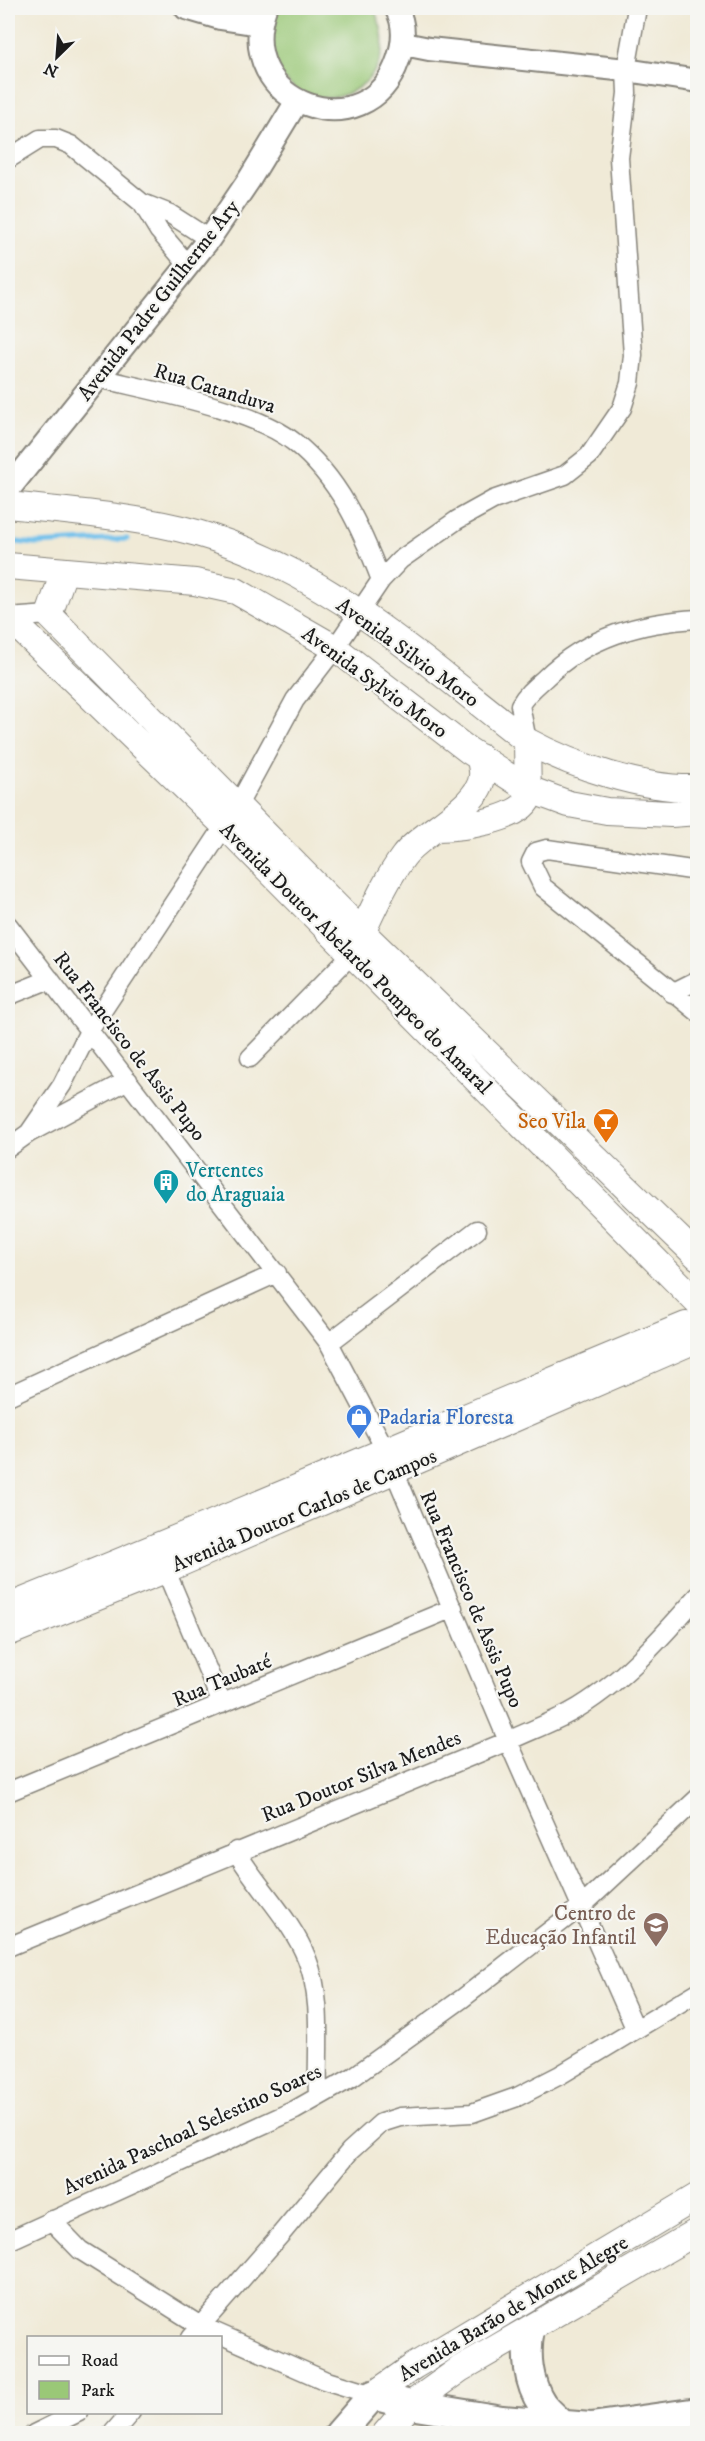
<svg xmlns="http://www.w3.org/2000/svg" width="705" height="2441" font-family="'IM FELL DW Pica',serif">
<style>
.green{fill:#9ac877;stroke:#5b724a;stroke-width:1.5}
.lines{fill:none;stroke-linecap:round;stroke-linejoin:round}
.stream{stroke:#71c1ec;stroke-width:5}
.minor-casing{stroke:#86837a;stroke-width:21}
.tertiary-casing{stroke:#86837a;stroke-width:26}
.secondary-casing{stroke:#86837a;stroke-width:28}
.primary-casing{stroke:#86837a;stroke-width:32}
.minor{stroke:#fff;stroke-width:18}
.tertiary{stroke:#fff;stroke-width:22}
.secondary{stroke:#fff;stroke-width:26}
.primary{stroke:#fff;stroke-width:28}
.labels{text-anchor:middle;stroke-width:4.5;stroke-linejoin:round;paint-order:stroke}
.street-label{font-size:21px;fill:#1c1c1c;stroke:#f6f6f2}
.food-label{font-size:21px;fill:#c56008;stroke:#f6f6f2;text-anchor:end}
.culture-label{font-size:21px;fill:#0d838f;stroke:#f6f6f2;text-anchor:start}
.shop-label{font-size:21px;fill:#366cbe;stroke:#f6f6f2;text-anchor:start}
.education-label{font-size:21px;fill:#785e54;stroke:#f6f6f2;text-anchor:end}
</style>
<rect width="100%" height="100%" fill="#f6f6f2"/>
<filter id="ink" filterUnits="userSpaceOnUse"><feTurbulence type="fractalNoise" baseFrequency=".0167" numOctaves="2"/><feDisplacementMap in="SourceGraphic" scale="12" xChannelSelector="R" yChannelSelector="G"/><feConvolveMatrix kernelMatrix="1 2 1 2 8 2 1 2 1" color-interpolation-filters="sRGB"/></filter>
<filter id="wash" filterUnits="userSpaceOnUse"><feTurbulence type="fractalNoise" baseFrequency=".008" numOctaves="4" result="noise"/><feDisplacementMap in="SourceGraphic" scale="24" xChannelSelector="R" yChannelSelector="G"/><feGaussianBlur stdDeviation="1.35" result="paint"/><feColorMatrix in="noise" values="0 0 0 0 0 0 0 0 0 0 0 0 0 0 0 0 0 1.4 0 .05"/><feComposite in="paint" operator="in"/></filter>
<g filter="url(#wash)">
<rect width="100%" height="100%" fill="#f0ead7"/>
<!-- green -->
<path class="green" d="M 277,8 L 373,8 C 414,83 313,132 278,69 C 274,63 268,55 267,48 C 267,37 271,23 273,12 Z"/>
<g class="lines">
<!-- stream -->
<path class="stream" d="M 8,541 L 35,544 L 127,539"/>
</g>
</g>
<g filter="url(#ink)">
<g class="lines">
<!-- minor casing -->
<g class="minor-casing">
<path id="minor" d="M 8,159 L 40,139 L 56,139 L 71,145 L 142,203 L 170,214 L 209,239
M 142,203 L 159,231 L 188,265
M 99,378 C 152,391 253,409 294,442 C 339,478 361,528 381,580
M 8,618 L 49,615
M 527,741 L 520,705 C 527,693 535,687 545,678 C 587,637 640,622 698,619
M 698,871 L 547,849 L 536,852 L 531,862 L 543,887 L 698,1012
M 8,925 L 329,1343 L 385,1449 L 508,1741 L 635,2028
M 672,993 L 698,980
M 8,996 L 50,979
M 250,1058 L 351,955
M 29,1133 L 62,1085 L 89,1031 L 237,807 L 295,700 L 335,648 L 381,580 L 400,560 L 457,520 L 493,500 L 565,475 L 589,456 L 622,408 L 630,383 L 633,355 L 619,158 L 627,93 L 626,70 L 637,8
M 8,1148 L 29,1133 L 128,1080
M 329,1343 L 477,1230
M 8,1396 L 277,1273
M 161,1559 L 222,1704
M 8,1792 L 453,1608
M 236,1851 C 257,1887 292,1920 307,1959 C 324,2001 316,2053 318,2097
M 8,1947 L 508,1741 C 529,1731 551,1723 571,1712 C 621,1684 661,1638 698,1596
M 51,2220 L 80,2250 L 199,2325 L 324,2380 L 373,2395
M 8,2241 L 295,2110 L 353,2077 L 463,1998 L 583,1905 L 698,1798
M 190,2338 L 281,2234 L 350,2151 L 381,2123 L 400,2117 L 472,2113 L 517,2097 L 560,2075 L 698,1992
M 34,2434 L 79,2412
M 112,2434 L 131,2412"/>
</g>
<!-- tertiary casing -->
<g class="tertiary-casing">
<path id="tertiary" d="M 186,8 L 220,18 L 259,24
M 265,8 C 231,105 368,151 398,60 C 404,43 406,25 396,8
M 404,44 L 429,49 L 626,70 L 698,81
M 8,490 L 209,239 L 249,180 L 297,101"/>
</g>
<!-- secondary casing -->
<g class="secondary-casing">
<path id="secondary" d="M 8,505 C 71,512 135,516 197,533 C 324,569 425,662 527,741 C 573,766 644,790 698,788
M 8,566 L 195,582 L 236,591 L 335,648 L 468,750 L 528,789 L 569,804 L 607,811 L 671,814 L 698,812
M 64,572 L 49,615 L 362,932 L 698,1257
M 8,617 L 225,826 L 698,1303
M 437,828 C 459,828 519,820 528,799 L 527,741
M 355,947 C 370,917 383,884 403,857 C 421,832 481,806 482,776 C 483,770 480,763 480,757
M 8,1607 C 235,1516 460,1418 686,1325
M 8,1633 L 165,1570 L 698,1339
M 373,2395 L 414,2366 L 698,2196
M 385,2434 L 410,2405 L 460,2369 L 698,2231"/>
</g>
<!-- primary casing -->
<g class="primary-casing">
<path id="primary" d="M 530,2330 C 525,2354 528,2383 542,2404 C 548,2412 557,2419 563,2425
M 339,2434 L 373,2395 L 410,2405 L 502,2420 L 591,2427 L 698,2412"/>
</g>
<!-- minor -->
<use href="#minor" class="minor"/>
<!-- tertiary -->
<use href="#tertiary" class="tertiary"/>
<!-- secondary -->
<use href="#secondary" class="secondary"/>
<!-- primary -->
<use href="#primary" class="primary"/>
</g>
</g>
<!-- icons -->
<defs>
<g id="bar-pin" transform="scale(1.35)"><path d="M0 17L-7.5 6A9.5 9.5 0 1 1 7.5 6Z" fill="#e8710a" stroke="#f6f6f2"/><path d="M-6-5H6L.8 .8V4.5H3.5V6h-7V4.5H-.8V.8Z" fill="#fff"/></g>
<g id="building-pin" transform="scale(1.35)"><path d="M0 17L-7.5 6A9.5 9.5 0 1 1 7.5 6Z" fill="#0f9aa8" stroke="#f6f6f2"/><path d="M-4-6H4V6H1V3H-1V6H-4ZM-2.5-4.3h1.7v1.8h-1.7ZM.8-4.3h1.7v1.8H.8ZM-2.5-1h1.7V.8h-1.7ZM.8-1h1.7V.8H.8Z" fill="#fff"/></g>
<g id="shop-pin" transform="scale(1.35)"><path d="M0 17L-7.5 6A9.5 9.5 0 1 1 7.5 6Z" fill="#3f7fe0" stroke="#f6f6f2"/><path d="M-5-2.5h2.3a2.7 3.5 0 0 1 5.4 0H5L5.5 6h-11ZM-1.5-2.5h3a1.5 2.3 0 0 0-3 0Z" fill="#fff"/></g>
<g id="school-pin" transform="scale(1.35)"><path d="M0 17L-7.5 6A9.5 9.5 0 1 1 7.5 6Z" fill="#8d6e63" stroke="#f6f6f2"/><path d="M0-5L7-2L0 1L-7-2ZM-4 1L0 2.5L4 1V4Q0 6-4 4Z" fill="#fff"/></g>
</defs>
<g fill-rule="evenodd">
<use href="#bar-pin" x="606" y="1121"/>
<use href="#building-pin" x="166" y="1182"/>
<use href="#shop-pin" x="359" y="1417"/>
<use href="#school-pin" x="656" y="1925"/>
</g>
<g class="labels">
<!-- street labels -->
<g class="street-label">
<text transform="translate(158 300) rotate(-52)" y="7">Avenida Padre Guilherme Ary</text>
<text transform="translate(215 388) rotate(17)" y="7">Rua Catanduva</text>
<text transform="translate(408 652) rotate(36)" y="7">Avenida Silvio Moro</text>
<text transform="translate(375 682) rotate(36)" y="7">Avenida Sylvio Moro</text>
<text transform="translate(356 958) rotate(45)" y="7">Avenida Doutor Abelardo Pompeo do Amaral</text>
<text transform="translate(130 1046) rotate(52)" y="7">Rua Francisco de Assis Pupo</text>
<text transform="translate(304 1510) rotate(-23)" y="7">Avenida Doutor Carlos de Campos</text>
<text transform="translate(472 1599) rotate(67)" y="7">Rua Francisco de Assis Pupo</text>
<text transform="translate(222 1680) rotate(-23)" y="7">Rua Taubaté</text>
<text transform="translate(361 1776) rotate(-22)" y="7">Rua Doutor Silva Mendes</text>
<text transform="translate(192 2129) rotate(-25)" y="7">Avenida Paschoal Selestino Soares</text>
<text transform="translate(513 2308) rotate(-31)" y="7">Avenida Barão de Monte Alegre</text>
</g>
<!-- food labels -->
<g class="food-label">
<text x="586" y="1128">Seo Vila</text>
</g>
<!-- culture labels -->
<g class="culture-label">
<text x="186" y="1177">Vertentes<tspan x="186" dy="24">do Araguaia</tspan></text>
</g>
<!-- shop labels -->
<g class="shop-label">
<text x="378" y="1424">Padaria Floresta</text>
</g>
<!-- education labels -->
<g class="education-label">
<text x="636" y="1920">Centro de<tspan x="636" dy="24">Educação Infantil</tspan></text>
</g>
</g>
<!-- margin -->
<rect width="705" height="2441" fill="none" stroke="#f6f6f2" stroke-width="30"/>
<!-- legend -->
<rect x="27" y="2336" width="195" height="78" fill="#f6f6f2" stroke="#9f9f9c" stroke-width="1.5"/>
<rect x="39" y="2356" width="30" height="9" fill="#ffffff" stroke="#9f9f9c" stroke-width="1.5"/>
<text x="81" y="2366" font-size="18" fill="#1c1c1c">Road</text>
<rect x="39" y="2381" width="30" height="18" fill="#9ac877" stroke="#9f9f9c" stroke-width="1.5"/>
<text x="81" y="2396" font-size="18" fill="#1c1c1c">Park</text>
<!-- north arrow -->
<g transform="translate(57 57) rotate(205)" stroke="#f6f6f2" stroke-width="4.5" paint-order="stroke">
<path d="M0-4.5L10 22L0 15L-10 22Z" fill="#1c1c1c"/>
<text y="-9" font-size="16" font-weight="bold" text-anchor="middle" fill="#1c1c1c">N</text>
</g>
</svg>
